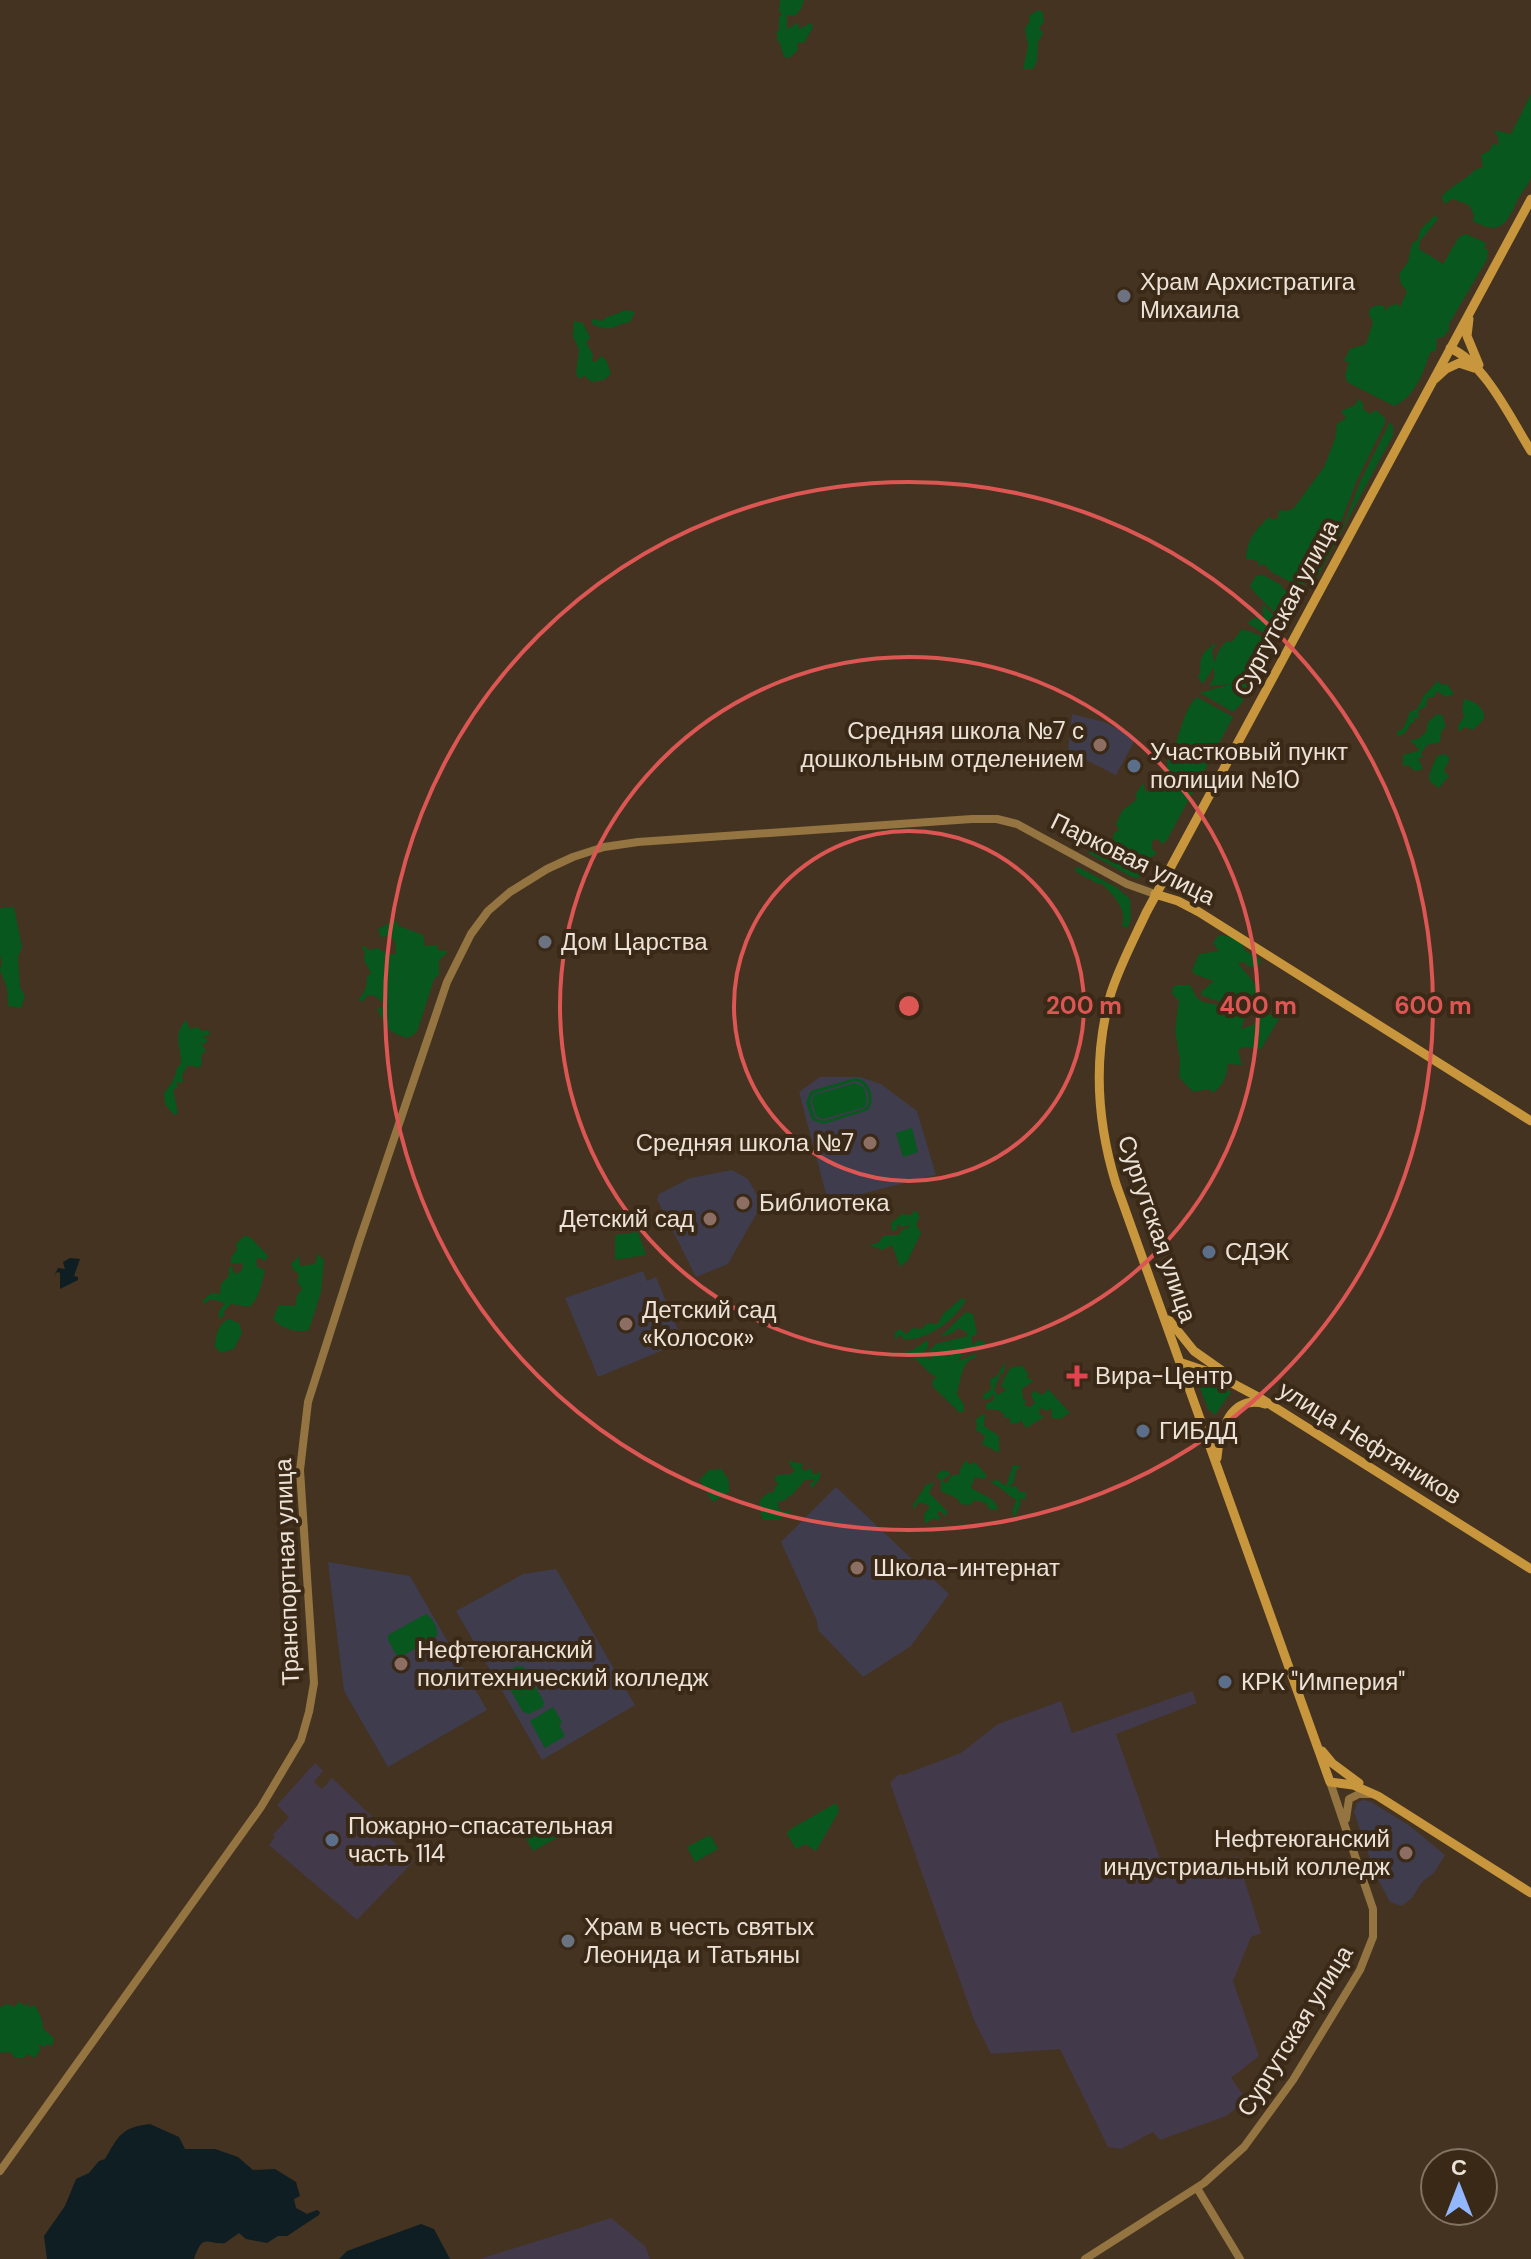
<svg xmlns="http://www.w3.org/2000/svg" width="1531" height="2259" font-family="'DM Sans',sans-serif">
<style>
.commercial{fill:#423a4b}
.education{fill:#3e3c4d}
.green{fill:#08571e;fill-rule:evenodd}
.water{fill:#0e1e22}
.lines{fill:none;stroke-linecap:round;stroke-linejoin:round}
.tertiary{stroke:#947440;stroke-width:8}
.secondary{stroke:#c8963d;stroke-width:9}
.ring{fill:none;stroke:#dc5654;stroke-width:4}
.worship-dot{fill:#6b7280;stroke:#392916;stroke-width:3}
.education-dot{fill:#8d6e63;stroke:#392916;stroke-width:3}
.service-dot{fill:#5c6f8a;stroke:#392916;stroke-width:3}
.health-dot{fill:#e0444e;stroke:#392916;stroke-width:3}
.labels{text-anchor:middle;stroke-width:8;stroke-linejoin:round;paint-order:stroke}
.poi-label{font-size:24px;fill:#ede2d7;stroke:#392916;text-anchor:start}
.street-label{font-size:24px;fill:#ede2d7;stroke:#392916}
.centre{fill:#dc5654;stroke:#392916;stroke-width:4}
.ring-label{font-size:24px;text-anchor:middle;font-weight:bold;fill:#dc5654;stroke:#392916;stroke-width:8;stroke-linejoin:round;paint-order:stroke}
</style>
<rect width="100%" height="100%" fill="#443320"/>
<!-- commercial -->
<path class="commercial" d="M 1192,1691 L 1197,1703 L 1116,1734 L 1164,1870 L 1200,1858 L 1214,1867 L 1237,1856 L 1261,1933 L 1251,1937 L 1233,1981 L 1259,2056 L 1231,2078 L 1247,2100 L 1226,2116 L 1160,2140 L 1153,2132 L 1121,2149 L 1108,2147 L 1060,2049 L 991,2054 L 974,2020 L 890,1783 L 899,1774 L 903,1775 L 961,1753 L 998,1724 L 1061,1701 L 1072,1733 Z
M 315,1763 L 323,1771 L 314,1782 L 322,1789 L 332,1778 L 383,1827 L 381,1830 L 414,1861 L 357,1920 L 269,1845 L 275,1837 L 273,1835 L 289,1817 L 277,1805 Z
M 611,2218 L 645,2246 L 650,2259 L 480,2259 Z"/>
<!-- education -->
<path class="education" d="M 1072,714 L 1104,722 L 1136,738 L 1116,775 L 1068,751 Z
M 820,1077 L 860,1077 L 881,1084 L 917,1111 L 936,1175 L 850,1197 L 826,1194 L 799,1092 Z
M 732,1170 L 748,1179 L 762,1204 L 728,1264 L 696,1277 L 657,1199 L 659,1194 L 690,1178 Z
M 643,1271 L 647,1281 L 656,1277 L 683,1342 L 598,1377 L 565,1298 Z
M 836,1487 L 949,1594 L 911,1646 L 863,1677 L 818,1630 L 817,1621 L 781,1542 Z
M 328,1562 L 410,1576 L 487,1710 L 388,1767 L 344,1691 Z
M 556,1569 L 635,1705 L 542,1760 L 456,1611 L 523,1574 Z
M 1363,1800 L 1371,1802 L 1410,1826 L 1445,1855 L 1434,1873 L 1422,1882 L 1412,1898 L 1402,1906 L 1390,1902 L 1375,1874 L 1354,1812 L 1357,1803 Z"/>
<!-- green -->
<path class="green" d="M 780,0 L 804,0 L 801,9 L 795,16 L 787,15 L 787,29 L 798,23 L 799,29 L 811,23 L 813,27 L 804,43 L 797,43 L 798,50 L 789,58 L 784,57 L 779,41 L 776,40 L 778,35 L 776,33 L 779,30 L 779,17 L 782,15 L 779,11 Z
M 1038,10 L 1043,12 L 1044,22 L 1039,28 L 1043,33 L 1038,42 L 1037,61 L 1033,69 L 1023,69 L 1028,46 L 1025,29 L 1030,20 L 1029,16 Z
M 1531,94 C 1531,121 1531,150 1531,176 C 1530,185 1520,193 1517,201 C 1507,224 1499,236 1473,221 L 1474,215 L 1469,205 L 1453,199 L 1444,204 L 1442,196 C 1452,185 1467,179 1476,169 L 1483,168 L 1481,155 L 1489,151 L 1493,144 L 1499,145 L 1498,137 L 1494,130 L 1511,134 Z
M 1435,215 L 1438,219 L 1420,241 L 1419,249 L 1443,264 L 1459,237 L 1466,234 L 1486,243 L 1484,249 L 1488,249 L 1487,259 L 1449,324 L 1449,330 L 1443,337 L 1437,338 L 1436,350 L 1430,353 C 1423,373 1415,397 1394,406 L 1347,382 L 1345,375 L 1349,362 L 1344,361 L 1350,349 L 1366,344 L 1373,322 L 1369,314 L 1370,308 L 1378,305 L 1384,306 L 1386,311 L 1389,306 L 1397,304 L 1400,307 L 1407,291 L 1401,284 L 1399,274 L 1408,262 L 1412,243 L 1418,240 L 1420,230 Z
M 627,310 L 635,312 L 630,322 C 611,326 612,333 592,324 L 592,319 L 602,321 L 607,317 Z
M 574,321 L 583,323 L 590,338 L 586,342 L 593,355 L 592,361 L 596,362 L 601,356 L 606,360 L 611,374 L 604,380 L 592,382 L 584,376 L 579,379 L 576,373 L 579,350 L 573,336 Z
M 1359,399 L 1363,403 L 1363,409 L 1370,414 L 1376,410 L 1385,418 L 1385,423 L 1356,482 L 1341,522 L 1307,579 L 1304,584 L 1298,586 L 1273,573 L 1264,564 L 1258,566 L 1258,561 L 1246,559 C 1247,539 1254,532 1269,517 L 1273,520 L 1278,518 L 1279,510 L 1287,511 L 1294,508 L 1324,467 L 1335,439 L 1337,424 L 1346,418 L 1341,411 L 1355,405 Z
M 1390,422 L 1393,426 L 1393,435 L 1314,583 L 1306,588 L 1345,522 L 1360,482 Z
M 1263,575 L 1281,585 L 1283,589 L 1294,593 L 1290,611 L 1281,615 L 1284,617 L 1283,621 L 1254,592 L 1250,586 L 1256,576 Z
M 1262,604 C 1274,616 1286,622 1277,639 L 1271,637 L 1268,632 L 1267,635 L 1247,623 L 1261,614 L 1264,619 Z
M 1242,629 L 1267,638 L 1270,647 L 1260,664 L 1257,665 L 1257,671 L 1242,679 L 1255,677 L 1241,704 L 1233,712 L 1200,693 L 1230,684 L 1209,686 L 1214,678 L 1214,667 L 1203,684 L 1198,677 C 1202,670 1199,668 1201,660 C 1203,650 1210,649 1215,643 L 1215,647 L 1212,650 L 1214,663 C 1218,654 1219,648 1227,641 L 1232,642 Z
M 1438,681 L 1442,685 L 1447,684 L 1454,694 L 1446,697 L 1437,691 L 1434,697 L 1428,697 L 1426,706 L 1418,711 L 1419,718 L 1413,718 L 1415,722 L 1411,723 L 1406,732 L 1398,737 L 1397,731 L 1403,729 L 1410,712 L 1418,708 L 1424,695 Z
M 1197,697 L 1233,717 L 1167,840 L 1163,844 L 1157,839 L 1152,841 L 1152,849 L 1157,853 L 1148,860 L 1128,853 L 1105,850 L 1112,843 L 1114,833 L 1119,830 L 1116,824 L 1122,811 L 1137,799 L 1135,795 L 1143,783 L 1146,793 L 1158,777 L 1166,777 L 1162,769 L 1168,766 L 1167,760 C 1181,742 1180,713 1197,697 Z
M 1464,699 C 1474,701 1485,707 1484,719 L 1473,730 L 1465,727 L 1459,732 L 1458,726 L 1464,716 L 1462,710 Z
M 1437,714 L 1442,715 L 1446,726 L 1441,732 L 1440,742 L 1427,745 L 1421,753 L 1423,757 L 1418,758 L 1423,769 L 1415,771 L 1408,765 L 1403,766 L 1403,755 L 1420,750 L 1410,740 L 1418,739 L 1426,732 L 1428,722 Z
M 1444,754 L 1450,758 L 1444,771 L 1449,776 L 1439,788 L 1430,782 L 1429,775 L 1437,756 Z
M 1091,849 C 1109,856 1128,857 1145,865 L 1145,873 L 1138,878 L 1132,877 L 1090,854 L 1088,850 Z
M 1078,867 L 1116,887 L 1130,899 L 1131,917 L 1128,928 L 1122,926 C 1128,909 1113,895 1101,883 L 1098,884 L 1076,872 L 1075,868 Z
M 14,907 L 22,947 L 18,957 L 20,987 L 25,996 L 21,1008 L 8,1006 L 7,988 L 0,970 L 2,962 L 0,955 L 0,908 Z
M 395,920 L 399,926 L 423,935 L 425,946 L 437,945 L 439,951 L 446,950 L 447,953 L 439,960 L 439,975 L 434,979 L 417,1032 L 408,1038 C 385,1032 387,1026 377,1009 L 382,1007 L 383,1003 L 375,996 L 368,995 L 362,1002 L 358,999 C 365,994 367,986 367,977 L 371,973 L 364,960 L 365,951 L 361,947 L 364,946 L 369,950 L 377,948 L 387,954 L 396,954 L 395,941 L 388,936 L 381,937 L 378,929 Z
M 1218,936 C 1229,935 1243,939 1245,951 L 1261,959 L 1260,965 L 1253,967 L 1247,966 L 1245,962 L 1238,963 C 1251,981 1267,989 1254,1013 L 1246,1015 L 1241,1029 L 1253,1025 L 1263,1013 L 1280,1017 L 1261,1049 L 1244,1047 L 1238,1050 L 1242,1065 L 1228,1064 C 1226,1078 1224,1084 1213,1093 L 1209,1089 L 1193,1092 L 1179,1077 L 1180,1060 L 1175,1030 L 1179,1001 L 1171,992 L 1175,985 L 1190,985 L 1197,998 L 1203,1002 L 1238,1009 L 1236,1005 C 1229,1005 1208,998 1201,995 L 1202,991 L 1214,981 L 1196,975 L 1192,971 L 1199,954 L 1219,951 L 1213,943 Z
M 186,1020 L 190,1029 L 197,1027 L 202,1031 L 208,1030 L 210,1035 L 203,1036 L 208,1040 L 205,1044 L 201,1043 L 206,1051 L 201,1055 L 202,1062 L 200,1068 L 188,1065 L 182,1075 L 183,1083 L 176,1082 L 178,1087 L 173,1090 L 178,1113 L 174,1115 L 165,1104 L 164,1093 C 170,1086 177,1077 176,1069 L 181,1064 C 181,1044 172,1036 186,1020 Z
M 855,1078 C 870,1080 876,1097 868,1110 L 824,1124 L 812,1120 L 806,1102 L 811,1091 ZM 855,1081 C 867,1083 872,1098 866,1108 L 824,1121 L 815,1118 L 810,1101 L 813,1094 Z
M 855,1083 L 864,1087 L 867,1100 L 865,1107 L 823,1119 L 816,1116 L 812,1101 L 814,1095 Z
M 912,1128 L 918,1152 L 903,1157 L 896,1133 Z
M 914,1210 L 918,1213 L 919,1218 L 916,1225 L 921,1233 L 908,1260 L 900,1267 L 892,1245 L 882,1250 L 869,1245 L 878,1243 L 884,1235 L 899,1235 L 904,1228 L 908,1229 L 909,1225 L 901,1227 L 897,1224 L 897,1230 L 892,1231 L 891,1223 L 902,1214 L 912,1215 Z
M 638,1232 L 646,1255 L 615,1260 L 615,1235 Z
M 244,1236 L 250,1237 L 268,1256 L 265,1261 L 260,1258 L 256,1259 L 257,1267 L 265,1270 C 262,1282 259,1300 249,1307 L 231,1304 L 223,1312 L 225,1315 L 219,1319 L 219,1311 L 225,1303 L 211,1299 L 204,1304 L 203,1300 L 212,1293 L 220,1294 L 221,1284 L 229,1276 L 229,1267 L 232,1266 L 233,1272 L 237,1274 L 242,1270 L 243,1263 L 231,1264 L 231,1258 L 237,1249 L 236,1244 Z
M 318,1254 L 324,1260 L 321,1292 L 309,1330 C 297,1334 281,1328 273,1319 L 279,1305 L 295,1306 L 297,1296 L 302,1289 L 297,1281 L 299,1274 L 294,1271 L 291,1264 L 299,1256 L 300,1266 L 315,1264 Z
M 962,1298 L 966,1300 C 955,1320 929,1339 905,1340 L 900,1335 L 895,1340 L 895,1332 L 900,1329 L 906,1334 L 913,1328 L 921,1329 L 928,1323 L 938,1324 L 943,1314 Z
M 966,1312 L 973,1314 L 977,1334 L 971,1337 L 973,1346 L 978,1340 L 985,1342 L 980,1349 L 976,1351 L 973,1347 L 963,1353 L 958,1361 L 976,1354 L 976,1357 C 961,1361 961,1380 957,1394 L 964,1405 L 964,1411 L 960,1413 L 933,1387 L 932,1381 L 936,1377 C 926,1372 920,1360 908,1355 L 907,1350 L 911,1351 L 928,1340 L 928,1347 L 924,1352 L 931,1361 L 928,1352 L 936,1344 L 968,1336 L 966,1332 L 958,1328 L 953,1333 L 940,1337 Z
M 229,1319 L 239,1323 L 242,1333 L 234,1349 L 221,1353 L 215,1347 C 215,1337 218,1323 229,1319 Z
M 1005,1362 L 1004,1373 L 1001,1373 L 994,1390 L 998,1395 L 1006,1390 L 1000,1385 L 1003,1384 L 1003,1380 L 1011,1367 L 1024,1366 L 1026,1373 L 1029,1371 L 1027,1377 L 1033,1381 L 1022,1389 L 1023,1399 L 1026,1400 L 1024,1405 L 1030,1407 L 1035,1403 L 1031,1395 L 1034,1391 L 1043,1395 L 1048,1389 L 1070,1413 L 1060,1419 L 1052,1418 L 1051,1408 L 1047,1411 L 1040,1408 L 1039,1414 L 1044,1417 L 1026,1428 L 1021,1420 L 1019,1423 L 1011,1424 L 1009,1417 L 1004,1418 L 1004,1414 L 998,1410 L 986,1409 L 986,1404 L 994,1400 L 994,1396 L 993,1394 L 989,1399 L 983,1399 L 983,1395 L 991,1389 L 990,1379 L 997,1376 Z
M 1203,1382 L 1217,1384 L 1231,1392 L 1215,1415 L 1208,1409 L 1199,1385 Z
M 983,1414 L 985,1414 L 984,1426 L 999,1436 L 999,1453 L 982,1444 L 985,1436 L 976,1430 L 977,1423 L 975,1420 Z
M 791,1459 L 792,1462 L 803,1464 L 801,1468 L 805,1471 L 811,1468 L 812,1474 L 817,1474 L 821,1471 L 819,1480 L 812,1488 L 810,1484 L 816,1479 L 805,1480 L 791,1496 L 786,1498 L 786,1500 L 777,1502 L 779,1509 L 784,1512 L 791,1510 L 790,1513 L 778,1520 L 763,1520 L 759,1509 L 760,1500 L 768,1493 L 774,1492 L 775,1485 L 779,1486 L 774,1478 L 778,1475 L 791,1474 L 795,1471 L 789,1463 Z
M 966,1460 L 970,1465 L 975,1462 L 987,1476 L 984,1479 L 975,1477 L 971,1488 L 993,1500 L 998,1508 L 996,1510 L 989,1509 L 986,1503 L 975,1500 L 970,1505 L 960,1504 L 958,1499 L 941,1491 L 941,1480 L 937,1478 L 937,1474 L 943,1470 L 949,1472 L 950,1475 L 943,1479 L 943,1482 L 947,1483 L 951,1476 L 960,1474 L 959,1471 Z
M 1013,1465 L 1021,1466 L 1016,1470 L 1014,1482 L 1009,1487 L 1017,1486 L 1019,1492 L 1026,1492 L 1025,1500 L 1019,1498 L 1021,1503 L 1015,1517 L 1012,1513 L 1016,1500 C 1007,1494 999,1486 990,1482 L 997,1480 L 1006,1486 Z
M 721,1469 L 728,1479 L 730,1491 L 713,1502 L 699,1480 L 709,1470 Z
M 934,1482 L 929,1493 L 948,1512 L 944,1517 L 942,1512 L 938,1512 L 937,1514 L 941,1517 L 937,1521 L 934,1518 L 925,1524 L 924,1515 L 930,1506 L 919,1502 L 914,1509 L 913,1505 L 926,1485 Z
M 426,1614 C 432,1617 439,1629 437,1636 L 402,1656 L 397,1656 L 388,1640 L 388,1635 Z
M 517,1666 L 524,1667 L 544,1702 L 543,1707 L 529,1714 L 523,1712 L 504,1678 L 505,1673 Z
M 553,1707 L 562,1722 L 559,1725 L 565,1736 L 545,1748 L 530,1721 Z
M 836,1803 L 839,1811 L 816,1851 L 805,1844 L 796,1849 L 787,1834 L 789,1830 Z
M 564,1818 L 571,1830 L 533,1851 L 526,1839 Z
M 710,1835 L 718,1849 L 695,1862 L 687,1847 Z
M 19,2002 L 26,2006 L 29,2002 L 28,2008 L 34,2005 C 40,2012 43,2021 43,2029 L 54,2038 L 52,2046 L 47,2044 L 44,2047 L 39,2044 L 40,2051 L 34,2058 L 27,2054 L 25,2058 L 15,2058 L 10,2052 L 0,2053 L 0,2007 L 8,2004 L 14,2007 Z"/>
<!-- water -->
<path class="water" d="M 70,1258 L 80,1259 L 74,1276 L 78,1277 L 78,1280 L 60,1289 L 60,1273 L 57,1272 L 54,1276 L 58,1268 L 65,1269 L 63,1262 Z
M 150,2124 L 179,2137 L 185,2149 L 215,2149 L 238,2157 L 253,2170 L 275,2169 L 296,2182 L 300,2196 L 294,2199 L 296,2208 L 307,2214 L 317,2210 L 320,2212 L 319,2215 L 287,2236 L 278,2236 L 267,2243 L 246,2239 L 239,2233 L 225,2243 C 207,2245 203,2232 194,2259 L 47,2259 L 44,2236 L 65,2206 L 76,2179 L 89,2173 L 99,2161 L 105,2159 C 118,2137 121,2127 150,2124 Z
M 421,2224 L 434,2229 L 450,2259 L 339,2259 L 347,2251 Z"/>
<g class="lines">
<!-- tertiary -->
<path class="tertiary" d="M 1346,1819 L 1349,1799 L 1359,1794 L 1369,1794
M 0,2171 L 261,1807 L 301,1740 L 309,1712 L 314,1683 L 300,1470 L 308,1402 L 359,1242 L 447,982 L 471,934 L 488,911 L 510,892 L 547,869 L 573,857 L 604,847 L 638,842 L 972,819 L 997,819 L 1017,824 L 1127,884 L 1155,894
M 1197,2188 L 1240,2259
M 1085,2259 L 1204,2183 L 1244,2147 L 1293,2080 L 1360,1970 L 1373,1937 L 1373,1909 L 1330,1782"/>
<!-- secondary -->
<path class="secondary" d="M 1531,199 L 1146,913 C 1134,939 1120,965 1111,993 C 1093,1056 1097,1122 1116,1184 L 1330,1782 L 1353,1785 L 1378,1796 L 1531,1893
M 1469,319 L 1467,336 L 1479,365
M 1450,348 C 1485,363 1511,419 1531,451
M 1435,379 L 1446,369 L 1459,363 L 1474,368
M 1155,894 L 1178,901 L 1199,912 L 1531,1121
M 1169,1320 L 1194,1351 L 1228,1375
M 1182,1363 L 1215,1374 L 1260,1398 L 1531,1569
M 1217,1458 C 1219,1431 1231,1394 1265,1404
M 1322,1751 L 1332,1763 L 1359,1783"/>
</g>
<!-- distance rings -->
<g class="ring">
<circle cx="909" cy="1006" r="175"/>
<circle cx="909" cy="1006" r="349"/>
<circle cx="909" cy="1006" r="524"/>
</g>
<!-- markers -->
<g class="worship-dot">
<circle cx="1124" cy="296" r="8"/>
<circle cx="545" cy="942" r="8"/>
<circle cx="568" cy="1941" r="8"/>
</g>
<g class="education-dot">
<circle cx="1100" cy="745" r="8"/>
<circle cx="870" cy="1143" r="8"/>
<circle cx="743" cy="1203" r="8"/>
<circle cx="710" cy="1219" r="8"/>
<circle cx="626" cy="1324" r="8"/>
<circle cx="857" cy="1568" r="8"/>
<circle cx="401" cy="1664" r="8"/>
<circle cx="1406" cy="1853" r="8"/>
</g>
<g class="service-dot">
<circle cx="1134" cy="766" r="8"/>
<circle cx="1209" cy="1252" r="8"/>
<circle cx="1143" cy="1431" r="8"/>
<circle cx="1225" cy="1682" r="8"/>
<circle cx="332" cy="1840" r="8"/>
</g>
<path class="health-dot" d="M1073 1364h8v8h8v8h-8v8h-8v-8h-8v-8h8z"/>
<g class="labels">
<!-- poi labels -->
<g class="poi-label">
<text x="1140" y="290">Храм Архистратига<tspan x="1140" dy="28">Михаила</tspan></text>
<text x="1084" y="739" text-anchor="end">Средняя школа №7 с<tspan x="1084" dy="28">дошкольным отделением</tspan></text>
<text x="1150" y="760">Участковый пункт<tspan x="1150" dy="28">полиции №10</tspan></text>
<text x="561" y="950">Дом Царства</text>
<text x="854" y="1151" text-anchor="end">Средняя школа №7</text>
<text x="759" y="1211">Библиотека</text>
<text x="694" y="1227" text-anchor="end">Детский сад</text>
<text x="1225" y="1260">СДЭК</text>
<text x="642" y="1318">Детский сад<tspan x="642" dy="28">«Колосок»</tspan></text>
<text x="1095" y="1384">Вира-Центр</text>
<text x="1159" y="1439">ГИБДД</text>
<text x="873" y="1576">Школа-интернат</text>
<text x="417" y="1658">Нефтеюганский<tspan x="417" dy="28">политехнический колледж</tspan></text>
<text x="1241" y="1690">КРК "Империя"</text>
<text x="348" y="1834">Пожарно-спасательная<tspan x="348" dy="28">часть 114</tspan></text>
<text x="1390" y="1847" text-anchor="end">Нефтеюганский<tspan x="1390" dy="28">индустриальный колледж</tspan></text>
<text x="584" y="1935">Храм в честь святых<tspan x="584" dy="28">Леонида и Татьяны</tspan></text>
</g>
<!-- street labels -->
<g class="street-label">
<text transform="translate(1286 608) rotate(-62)" y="8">Сургутская улица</text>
<text transform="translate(1133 859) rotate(26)" y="8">Парковая улица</text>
<text transform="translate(1157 1229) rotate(71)" y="8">Сургутская улица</text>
<text transform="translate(1370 1443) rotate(32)" y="8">улица Нефтяников</text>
<text transform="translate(287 1572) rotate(-92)" y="8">Транспортная улица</text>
<text transform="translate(1295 2031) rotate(-58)" y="8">Сургутская улица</text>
</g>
</g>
<circle cx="909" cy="1006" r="12" class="centre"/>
<g class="ring-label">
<text x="1084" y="1014">200 m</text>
<text x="1258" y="1014">400 m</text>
<text x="1433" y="1014">600 m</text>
</g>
<!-- north arrow -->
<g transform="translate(1459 2187)"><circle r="38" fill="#392916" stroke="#817363" stroke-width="2"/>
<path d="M0-6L14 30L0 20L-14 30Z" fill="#92b7fd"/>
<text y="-12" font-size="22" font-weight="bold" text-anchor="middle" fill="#ede2d7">С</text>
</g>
</svg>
